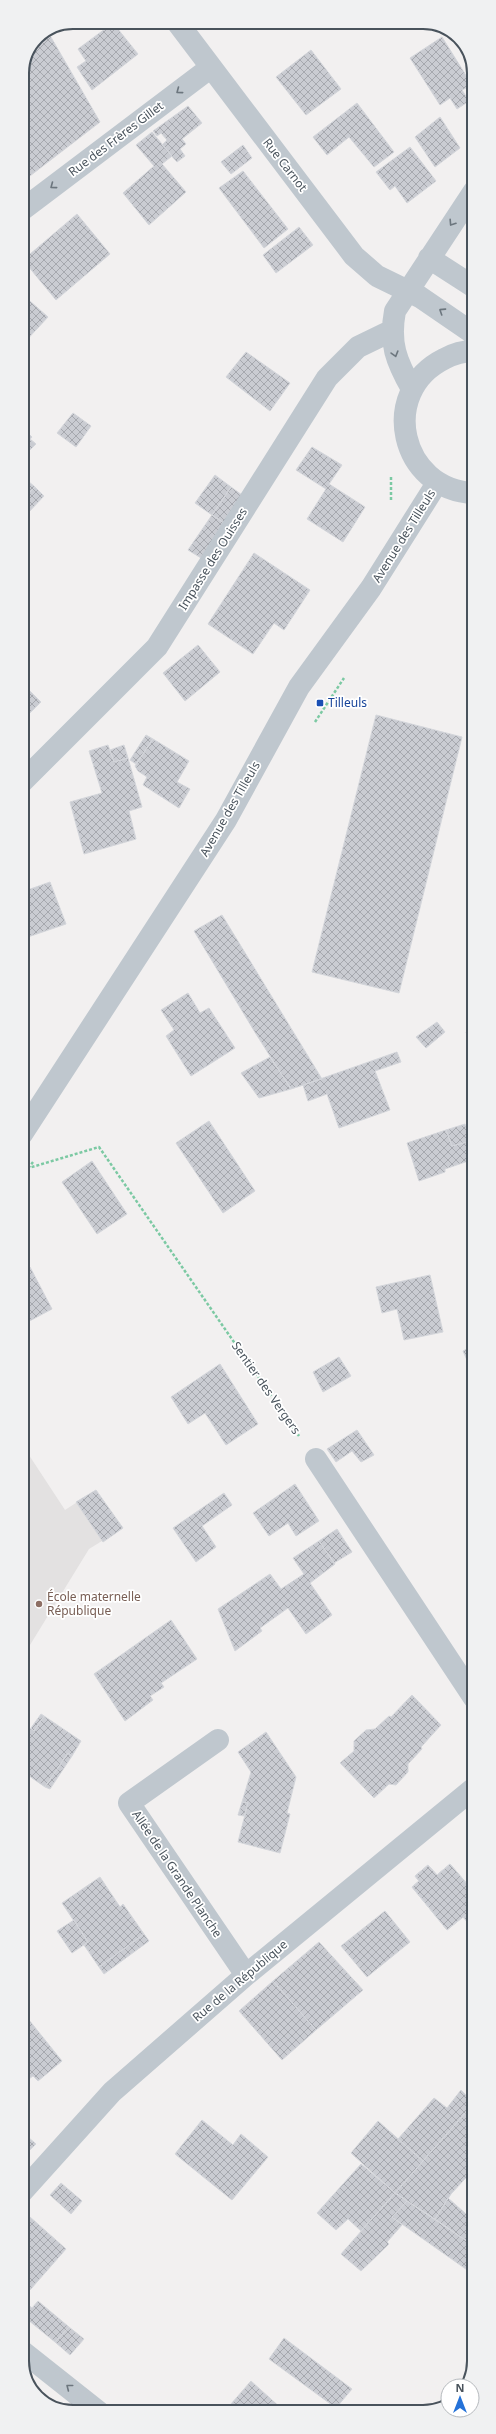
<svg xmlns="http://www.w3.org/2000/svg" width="496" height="2434" font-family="'Noto Sans',sans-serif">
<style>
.education{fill:#e3e1e1}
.building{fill:url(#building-cross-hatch);stroke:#d4d6db}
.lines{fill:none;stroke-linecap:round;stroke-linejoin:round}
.path{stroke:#7cc9a3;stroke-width:2.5;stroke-dasharray:3 2;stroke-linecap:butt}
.minor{stroke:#bfc7ce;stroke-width:22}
.oneway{stroke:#6c767e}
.transit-dot{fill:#1a4fb4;stroke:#fff;stroke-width:1.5}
.education-dot{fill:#8d6e63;stroke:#fff;stroke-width:1.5}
.labels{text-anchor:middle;stroke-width:3.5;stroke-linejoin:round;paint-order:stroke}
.street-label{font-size:12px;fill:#49535c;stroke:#fff}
.transit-label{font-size:12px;fill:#164399;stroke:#fff;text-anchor:start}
.education-label{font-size:12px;fill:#785e54;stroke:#fff;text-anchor:start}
.rim{fill:none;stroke:#49535c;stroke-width:2}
</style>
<defs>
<pattern id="building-cross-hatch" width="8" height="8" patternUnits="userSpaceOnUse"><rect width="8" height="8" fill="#caccd2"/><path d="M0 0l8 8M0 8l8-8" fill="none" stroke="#a6a8ae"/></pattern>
</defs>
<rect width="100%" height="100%" fill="#f2f0f0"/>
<!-- education -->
<path class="education" d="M 25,1449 L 65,1510 L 96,1490 L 123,1528 L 89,1549 L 22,1658 L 22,1451 Z"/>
<!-- building -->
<path class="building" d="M 113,23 L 138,54 L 92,90 L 77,67 L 86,61 L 78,49 Z
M 48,32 L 100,122 L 26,179 L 22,173 L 22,73 L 37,37 Z
M 442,37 L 472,85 L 462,90 L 469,101 L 457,109 L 450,98 L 440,105 L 410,58 Z
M 311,50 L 341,89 L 306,115 L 276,77 Z
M 357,103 L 394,152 L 374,167 L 349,137 L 327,155 L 313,137 Z
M 188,106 L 202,123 L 182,139 L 186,144 L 180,149 L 185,156 L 177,162 L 162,145 L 167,140 L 161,133 L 157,136 L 153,131 Z
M 440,117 L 460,148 L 435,167 L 415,137 Z
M 152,132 L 172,156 L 162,164 L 186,192 L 149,225 L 123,193 L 154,166 L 136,145 Z
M 243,145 L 252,158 L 231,174 L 221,162 Z
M 410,147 L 436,181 L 407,203 L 395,186 L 390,190 L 376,172 Z
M 243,171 L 288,229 L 264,248 L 219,188 Z
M 77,214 L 110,254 L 56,300 L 23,260 Z
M 299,227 L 313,245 L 276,273 L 263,255 Z
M 22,259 L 29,267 L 22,272 Z
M 22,294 L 48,317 L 22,345 Z
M 246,352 L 290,383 L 270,411 L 226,377 Z
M 73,413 L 91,426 L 76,447 L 57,433 Z
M 25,430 L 32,437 L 22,448 L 22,434 Z
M 30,439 L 36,444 L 29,451 L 24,446 Z
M 312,447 L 342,465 L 329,484 L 365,507 L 343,542 L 307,519 L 326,489 L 296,470 Z
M 215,475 L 231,487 L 212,515 L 195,503 Z
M 22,476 L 35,487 L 22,500 Z
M 35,487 L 44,496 L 26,515 L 22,512 L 22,500 Z
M 231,487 L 242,495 L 224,523 L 212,515 Z
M 212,515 L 224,523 L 201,558 L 188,550 Z
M 254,553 L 310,590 L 284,630 L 274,623 L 253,654 L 208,624 Z
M 198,645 L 220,672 L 185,701 L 163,673 Z
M 22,683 L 41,702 L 29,714 L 22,708 Z
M 376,715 L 462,737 L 399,993 L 312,972 Z
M 146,735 L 153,739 L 136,764 L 130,760 Z
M 153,739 L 189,761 L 177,782 L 190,789 L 179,808 L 143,785 L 147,777 L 138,771 L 135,766 Z
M 108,745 L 114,762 L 128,758 L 142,807 L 129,811 L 136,839 L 84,854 L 70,802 L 102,793 L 89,751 Z
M 124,745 L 128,758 L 114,762 L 110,750 Z
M 50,882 L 66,924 L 22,939 L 22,892 Z
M 222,915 L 322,1079 L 291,1089 L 256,1034 L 194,931 Z
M 188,993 L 200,1013 L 209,1008 L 235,1048 L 191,1076 L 166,1036 L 174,1030 L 161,1010 Z
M 437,1022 L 445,1032 L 426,1048 L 416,1037 Z
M 474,1029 L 474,1056 L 466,1032 Z
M 397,1052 L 401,1062 L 375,1071 L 390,1110 L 339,1128 L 327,1094 L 308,1101 L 303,1085 Z
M 270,1057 L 291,1089 L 259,1098 L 241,1073 Z
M 209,1121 L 255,1191 L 223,1213 L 176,1143 Z
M 465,1124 L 471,1141 L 452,1146 L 446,1130 Z
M 446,1130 L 452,1146 L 471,1141 L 474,1159 L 445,1169 L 445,1172 L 419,1181 L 407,1143 Z
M 92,1161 L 127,1214 L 97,1234 L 62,1182 Z
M 30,1267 L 52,1309 L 22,1325 L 22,1272 Z
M 430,1275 L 443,1332 L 404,1340 L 397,1309 L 382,1313 L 376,1287 Z
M 474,1345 L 474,1356 L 467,1360 L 463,1351 Z
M 474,1356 L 474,1375 L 467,1360 Z
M 339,1357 L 351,1376 L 323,1392 L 313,1372 Z
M 220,1364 L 258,1424 L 226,1445 L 205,1413 L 188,1424 L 171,1397 Z
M 357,1430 L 374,1455 L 361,1462 L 352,1451 L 336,1462 L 327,1449 Z
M 295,1484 L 319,1521 L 296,1536 L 288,1523 L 269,1536 L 253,1513 Z
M 96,1490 L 123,1528 L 103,1542 L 76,1502 Z
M 224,1493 L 232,1505 L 202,1526 L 216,1547 L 196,1562 L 173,1528 Z
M 337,1529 L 352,1552 L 334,1563 L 319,1541 Z
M 319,1541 L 335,1564 L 310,1583 L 332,1615 L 306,1634 L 288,1608 L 260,1628 L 262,1631 L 235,1651 L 218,1609 L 270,1574 L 281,1589 L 304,1574 L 293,1558 Z
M 171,1620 L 197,1659 L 161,1683 L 164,1687 L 150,1696 L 153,1700 L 125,1721 L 94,1674 Z
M 412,1695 L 441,1725 L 421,1747 L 422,1749 L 408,1764 L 408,1772 L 396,1785 L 389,1784 L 374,1798 L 340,1763 L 354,1751 L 354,1741 L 366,1730 L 375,1729 L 389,1716 L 391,1717 Z
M 41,1714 L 44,1716 L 34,1731 L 31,1728 Z
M 44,1716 L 81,1741 L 72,1756 L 68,1753 L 45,1787 L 22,1771 L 22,1740 L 31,1728 L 34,1731 Z
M 266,1732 L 296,1777 L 287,1813 L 290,1814 L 280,1853 L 238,1842 L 248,1803 L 242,1802 L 251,1772 L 238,1752 Z
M 68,1753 L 72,1756 L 50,1789 L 45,1787 Z
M 242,1802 L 248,1803 L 244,1816 L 238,1815 Z
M 450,1864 L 474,1892 L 474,1908 L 447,1930 L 412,1887 L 419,1881 L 415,1876 L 428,1865 L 437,1875 Z
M 450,1864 L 474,1892 L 474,1930 L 463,1917 L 447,1930 L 412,1887 L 419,1881 L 415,1876 L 428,1865 L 437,1875 Z
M 100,1877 L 120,1907 L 123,1904 L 144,1934 L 99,1967 L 84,1945 L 88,1942 L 62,1903 Z
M 385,1911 L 410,1942 L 367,1977 L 341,1946 Z
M 74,1920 L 88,1942 L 72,1953 L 57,1931 Z
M 144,1934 L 149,1941 L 104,1974 L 99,1967 Z
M 319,1942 L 363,1990 L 316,2030 L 273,1981 Z
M 273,1981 L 316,2030 L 282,2060 L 239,2011 Z
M 29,2020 L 62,2061 L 38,2081 L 33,2076 L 22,2084 L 22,2025 Z
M 461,2090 L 474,2103 L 423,2161 L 398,2139 L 434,2098 L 447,2108 Z
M 474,2103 L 474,2169 L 451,2194 L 435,2219 L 395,2193 Z
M 202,2120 L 233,2145 L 241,2134 L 268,2157 L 232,2200 L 175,2154 Z
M 378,2121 L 423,2161 L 395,2193 L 351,2153 Z
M 28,2137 L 36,2144 L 24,2156 L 22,2143 Z
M 361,2164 L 395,2193 L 361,2231 L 348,2219 L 336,2230 L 317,2213 Z
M 61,2183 L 82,2201 L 71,2214 L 50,2195 Z
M 395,2193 L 407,2201 L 392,2217 L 402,2225 L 387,2242 L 389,2244 L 361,2271 L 341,2254 Z
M 448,2198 L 474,2221 L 474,2246 L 435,2219 Z
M 407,2201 L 474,2246 L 474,2267 L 470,2272 L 392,2217 Z
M 30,2217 L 66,2249 L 30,2290 L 22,2283 L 22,2226 Z
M 38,2301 L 69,2327 L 55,2342 L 22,2315 L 22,2308 L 26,2303 L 32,2308 Z
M 69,2327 L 84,2339 L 70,2355 L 55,2342 Z
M 284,2338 L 352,2389 L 336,2408 L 269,2359 Z
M 251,2381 L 282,2409 L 280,2412 L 224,2412 Z"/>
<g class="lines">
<!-- path -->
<path class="path" d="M 391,500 L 391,477
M 315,722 L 344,678
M 22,1170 L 99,1147 L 299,1436
M 22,1176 L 33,1162"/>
<!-- minor -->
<path class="minor" d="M 177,22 L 354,256 L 377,276 L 420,297 L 474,334
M 22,210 L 210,68
M 429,258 L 474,287
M 474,351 C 464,351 453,354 444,359 C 378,392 400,490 474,493
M 412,389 C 396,361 389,343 395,311 L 474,191
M 22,782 L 157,647 L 327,378 L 358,347 L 391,331
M 22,1134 L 226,820 L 299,687 L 371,588 L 437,483
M 316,1459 L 474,1698
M 218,1740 L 129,1803 L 246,1975
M 22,2192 L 112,2092 L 246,1975 L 474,1788
M 22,2351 L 99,2412"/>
</g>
<!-- one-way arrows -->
<defs><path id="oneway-chevron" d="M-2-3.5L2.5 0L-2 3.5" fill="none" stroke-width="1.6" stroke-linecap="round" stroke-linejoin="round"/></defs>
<g class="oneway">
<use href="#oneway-chevron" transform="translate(179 91) rotate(143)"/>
<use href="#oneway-chevron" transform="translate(53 186) rotate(143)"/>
<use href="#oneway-chevron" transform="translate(452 223) rotate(123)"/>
<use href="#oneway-chevron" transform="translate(442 311) rotate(-147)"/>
<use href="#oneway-chevron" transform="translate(395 354) rotate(74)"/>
<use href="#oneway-chevron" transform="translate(69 2387) rotate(-142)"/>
</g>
<!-- markers -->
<rect class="transit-dot" x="316" y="699" width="8" height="8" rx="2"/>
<circle class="education-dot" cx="39" cy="1604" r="4"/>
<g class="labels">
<!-- street labels -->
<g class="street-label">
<text transform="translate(116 139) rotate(-37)" y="4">Rue des Frères Gillet</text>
<text transform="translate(285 165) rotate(52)" y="4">Rue Carnot</text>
<text transform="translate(404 536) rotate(-58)" y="4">Avenue des Tilleuls</text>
<text transform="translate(213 559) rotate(-58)" y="4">Impasse des Ouisses</text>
<text transform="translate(230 809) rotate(-60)" y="4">Avenue des Tilleuls</text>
<text transform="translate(266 1388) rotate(55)" y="4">Sentier des Vergers</text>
<text transform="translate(177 1874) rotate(56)" y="4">Allée de la Grande Planche</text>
<text transform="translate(240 1981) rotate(-40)" y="4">Rue de la République</text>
</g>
<!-- transit labels -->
<g class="transit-label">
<text x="328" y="707">Tilleuls</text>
</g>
<!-- education labels -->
<g class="education-label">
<text x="47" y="1601">École maternelle<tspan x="47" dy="14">République</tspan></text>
</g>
</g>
<!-- crop -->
<path d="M0 0H496V2434H0ZM73 29H423A44 44 0 0 1 467 73V2361A44 44 0 0 1 423 2405H73A44 44 0 0 1 29 2361V73A44 44 0 0 1 73 29Z" fill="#f0f1f2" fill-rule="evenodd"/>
<path class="rim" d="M73 29H423A44 44 0 0 1 467 73V2361A44 44 0 0 1 423 2405H73A44 44 0 0 1 29 2361V73A44 44 0 0 1 73 29Z"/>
<!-- north arrow -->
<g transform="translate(460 2398)"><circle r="19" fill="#ffffff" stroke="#b6babe"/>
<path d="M0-3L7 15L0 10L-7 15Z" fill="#2572d8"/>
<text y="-6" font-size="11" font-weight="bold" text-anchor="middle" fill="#49535c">N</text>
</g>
</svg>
